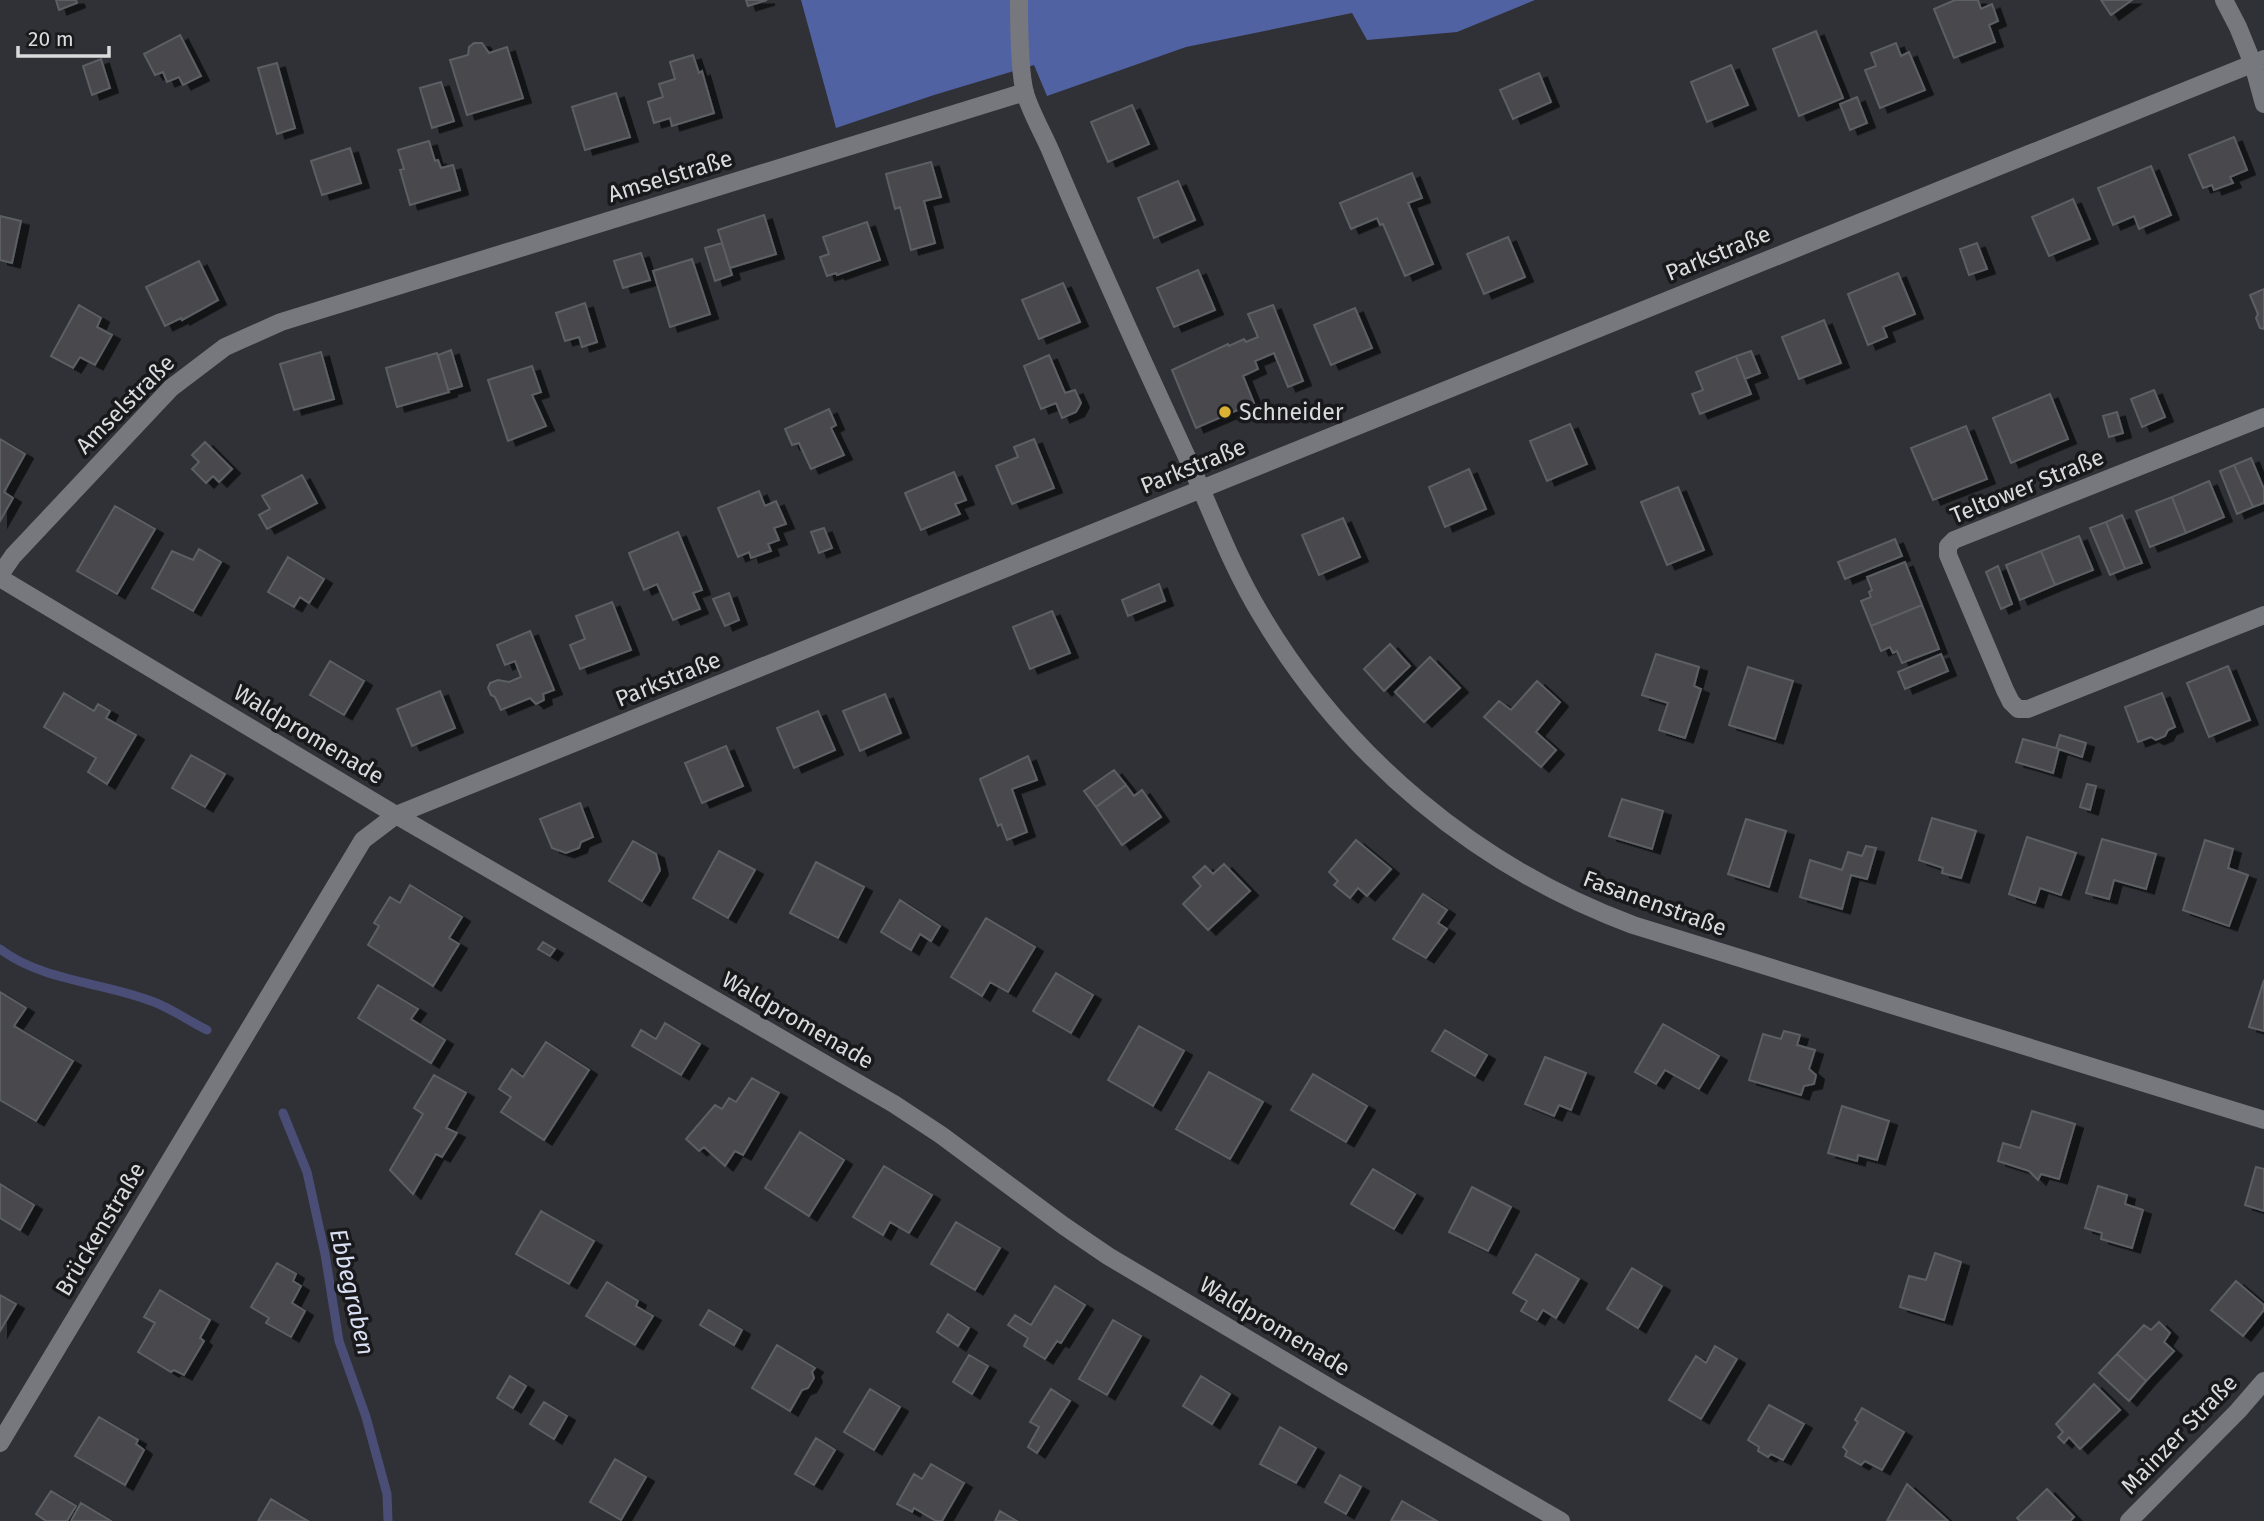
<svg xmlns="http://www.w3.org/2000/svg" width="2264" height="1521" font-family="'Fira Sans',sans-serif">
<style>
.forest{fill:#5062a2}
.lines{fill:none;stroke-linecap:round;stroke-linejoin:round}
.stream{stroke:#4a4e77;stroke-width:9}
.building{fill:#48494e;stroke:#5c5e63;stroke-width:2;filter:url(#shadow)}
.minor{stroke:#76787d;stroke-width:18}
.poi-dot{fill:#dbb233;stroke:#19191b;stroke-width:2.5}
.labels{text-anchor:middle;stroke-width:7;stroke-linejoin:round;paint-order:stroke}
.street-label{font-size:23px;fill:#d9dbdd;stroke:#19191b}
.poi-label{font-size:23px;fill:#d9dbdd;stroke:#19191b;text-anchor:start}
.water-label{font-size:24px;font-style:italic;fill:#d9e0f3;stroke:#19191b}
</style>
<defs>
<filter id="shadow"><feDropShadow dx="8" dy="4.5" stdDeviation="0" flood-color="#0009"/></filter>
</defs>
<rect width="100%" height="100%" fill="#303136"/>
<!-- forest -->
<path class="forest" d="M 801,0 L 1535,0 L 1457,32 L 1367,40 L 1352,13 L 1186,47 L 1047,96 L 1034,65 L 934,95 L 836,128 Z"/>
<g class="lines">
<!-- stream -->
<path class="stream" d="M 0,949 C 44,982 104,982 154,1002 C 172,1009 189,1021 207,1030
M 283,1113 L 307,1172 L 325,1254 L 339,1341 L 366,1417 L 387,1494 L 388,1521"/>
</g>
<!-- building -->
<path class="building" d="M 56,0 L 76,0 L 77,3 L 59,10 Z
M 746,0 L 767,0 L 748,6 Z
M 1955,0 L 1978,0 L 1981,9 L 1992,4 L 1998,21 L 1989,25 L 1995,42 L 1954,58 L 1934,9 Z
M 2101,0 L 2132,0 L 2111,15 Z
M 1816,31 L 1843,98 L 1799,116 L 1773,49 Z
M 180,35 L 201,76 L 183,85 L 179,77 L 167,82 L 163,72 L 155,75 L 144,54 Z
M 474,43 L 482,43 L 489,53 L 507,47 L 523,98 L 467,115 L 450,60 L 468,55 L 469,47 Z
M 1896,43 L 1901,56 L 1909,52 L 1925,90 L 1880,108 L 1865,70 L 1876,66 L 1871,53 Z
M 693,55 L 699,73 L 702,71 L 714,113 L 672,126 L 670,118 L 654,123 L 648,102 L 663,97 L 659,84 L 675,79 L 670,62 Z
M 101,59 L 110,88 L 92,95 L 83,66 Z
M 277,63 L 295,128 L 277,134 L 258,68 Z
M 1731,65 L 1748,105 L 1707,122 L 1691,82 Z
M 1539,73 L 1551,102 L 1513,119 L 1500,90 Z
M 441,82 L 454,121 L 432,128 L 420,88 Z
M 616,93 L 630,137 L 585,150 L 572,107 Z
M 1857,97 L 1867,123 L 1850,130 L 1840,104 Z
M 1132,105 L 1149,144 L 1108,162 L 1091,122 Z
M 2234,137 L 2247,170 L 2230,177 L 2233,183 L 2214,190 L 2212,185 L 2203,188 L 2189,155 Z
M 429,141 L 435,161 L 438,160 L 441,168 L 453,165 L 460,190 L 410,205 L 400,170 L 404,169 L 398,150 Z
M 350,148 L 361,183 L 322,195 L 311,161 Z
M 931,162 L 941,197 L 924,201 L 935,243 L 911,250 L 900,207 L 895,209 L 886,174 Z
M 2151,166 L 2171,215 L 2139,229 L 2134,216 L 2113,225 L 2098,188 Z
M 1412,173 L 1422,198 L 1408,203 L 1433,264 L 1405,276 L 1383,224 L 1380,225 L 1377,218 L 1351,229 L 1340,203 Z
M 1178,181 L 1195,220 L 1154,238 L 1138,198 Z
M 2073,199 L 2090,239 L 2049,256 L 2032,217 Z
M 764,215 L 776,254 L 730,268 L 718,230 Z
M 0,216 L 21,221 L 12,263 L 0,260 Z
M 867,222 L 880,260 L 837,275 L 836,273 L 827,276 L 820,257 L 829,254 L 823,237 Z
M 1508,237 L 1525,277 L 1484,294 L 1467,254 Z
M 722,243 L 732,275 L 715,281 L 705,248 Z
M 1977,243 L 1987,269 L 1969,275 L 1960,249 Z
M 641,253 L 650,280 L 623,288 L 614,261 Z
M 692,259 L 710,314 L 670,327 L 653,271 Z
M 199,261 L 218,300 L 182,320 L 181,318 L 165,326 L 146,287 Z
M 1198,270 L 1215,310 L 1174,327 L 1157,288 Z
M 1898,273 L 1915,314 L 1883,327 L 1887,337 L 1868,345 L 1848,294 Z
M 1063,283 L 1080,322 L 1039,339 L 1022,300 Z
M 2264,289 L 2264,329 L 2260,328 L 2256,318 L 2258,314 L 2250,295 Z
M 585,303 L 597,342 L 582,347 L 579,337 L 565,341 L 556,313 Z
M 79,305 L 101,318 L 97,327 L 112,335 L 95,365 L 80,357 L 73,368 L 51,356 Z
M 1273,305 L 1303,381 L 1288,387 L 1274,353 L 1255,361 L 1258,369 L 1243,376 L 1254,403 L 1196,428 L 1172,370 L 1228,344 L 1229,346 L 1244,339 L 1246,342 L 1258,337 L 1248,314 Z
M 1355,308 L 1372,348 L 1331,365 L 1314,325 Z
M 1824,320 L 1841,363 L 1799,379 L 1782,337 Z
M 451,350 L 462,386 L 448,390 L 438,355 Z
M 1751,351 L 1760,373 L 1745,379 L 1736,356 Z
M 321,352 L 334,399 L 294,410 L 280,364 Z
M 437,353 L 449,392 L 397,407 L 386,368 Z
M 1049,355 L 1065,393 L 1075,390 L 1081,403 L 1076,412 L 1062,418 L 1056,403 L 1041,409 L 1024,366 Z
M 1736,356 L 1751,394 L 1700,414 L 1692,394 L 1703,390 L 1696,372 Z
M 532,366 L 541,392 L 532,395 L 546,426 L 508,441 L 488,380 Z
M 2154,390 L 2165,417 L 2142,427 L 2131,399 Z
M 2050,394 L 2068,439 L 2011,463 L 1993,418 Z
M 829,409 L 836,425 L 831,428 L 844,455 L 811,469 L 799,443 L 792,445 L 785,429 Z
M 2117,412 L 2123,433 L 2109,437 L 2103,416 Z
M 1570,424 L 1587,464 L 1547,481 L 1530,441 Z
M 1966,426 L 1987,479 L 1933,500 L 1911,448 Z
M 0,439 L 25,454 L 4,492 L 13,498 L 0,521 Z
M 1034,439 L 1054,488 L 1012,504 L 996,466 L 1018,457 L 1014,447 Z
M 205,442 L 232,469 L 219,482 L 213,476 L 206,483 L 192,469 L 199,462 L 192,455 Z
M 2251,458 L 2264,489 L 2264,503 L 2253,507 L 2234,465 Z
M 2234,465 L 2253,507 L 2237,514 L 2220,471 Z
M 1469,469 L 1486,509 L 1445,527 L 1429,487 Z
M 954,472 L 966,500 L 955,504 L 960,514 L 921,530 L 905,493 Z
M 302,475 L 317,503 L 267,529 L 259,515 L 270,509 L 262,496 Z
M 2209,481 L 2224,517 L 2186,533 L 2172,497 Z
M 1678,487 L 1704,550 L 1667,565 L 1641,502 Z
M 759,491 L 765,506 L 776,501 L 786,524 L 774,528 L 779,540 L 768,544 L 771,551 L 751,558 L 749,552 L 738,557 L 718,508 Z
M 2172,497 L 2186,533 L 2150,547 L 2136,511 Z
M 115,506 L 155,529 L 117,594 L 77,571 Z
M 2122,515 L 2142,563 L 2125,569 L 2106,522 Z
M 1343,518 L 1360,557 L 1319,575 L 1302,535 Z
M 2106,522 L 2125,569 L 2110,575 L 2090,528 Z
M 824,528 L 832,548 L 819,553 L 811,532 Z
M 678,532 L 702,590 L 693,593 L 700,609 L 673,620 L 657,584 L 644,590 L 629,553 Z
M 2079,536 L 2093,570 L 2055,585 L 2041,551 Z
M 1895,539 L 1902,556 L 1845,579 L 1838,562 Z
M 199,549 L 221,562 L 193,611 L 152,588 L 172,551 L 193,560 Z
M 2041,551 L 2055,585 L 2020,600 L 2006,565 Z
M 288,557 L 324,579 L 309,603 L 300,597 L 294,607 L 268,592 Z
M 1905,562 L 1922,605 L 1871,626 L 1861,601 L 1871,597 L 1869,592 L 1872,590 L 1867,577 Z
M 1998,566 L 2012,604 L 2001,609 L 1986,572 Z
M 1159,584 L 1165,601 L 1128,616 L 1122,600 Z
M 729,593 L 739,620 L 725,626 L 713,599 Z
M 612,602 L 631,650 L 580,669 L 570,645 L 585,639 L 576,616 Z
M 1922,605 L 1939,649 L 1902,663 L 1897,651 L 1893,653 L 1890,647 L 1881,651 L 1871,626 Z
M 1052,611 L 1070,653 L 1030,669 L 1013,627 Z
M 530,631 L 554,690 L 543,694 L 544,700 L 536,704 L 530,698 L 501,710 L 495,697 L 491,695 L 488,688 L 490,683 L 498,680 L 509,682 L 521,677 L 515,661 L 505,665 L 497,645 Z
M 1390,644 L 1410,666 L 1384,691 L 1364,669 Z
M 1656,654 L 1699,667 L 1694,686 L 1701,689 L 1685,738 L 1659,730 L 1668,703 L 1642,695 Z
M 1941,654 L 1948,671 L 1905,689 L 1898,672 Z
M 1430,657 L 1460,688 L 1424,722 L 1395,692 Z
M 330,661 L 364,681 L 344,715 L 310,695 Z
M 2228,666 L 2250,720 L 2209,737 L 2187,683 Z
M 1748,667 L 1793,681 L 1775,739 L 1729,725 Z
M 1537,681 L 1560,702 L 1536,732 L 1556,750 L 1541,767 L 1484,717 L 1499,701 L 1511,710 Z
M 440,691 L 455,728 L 412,746 L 397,709 Z
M 64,693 L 94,711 L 98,704 L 110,711 L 106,718 L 136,735 L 107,784 L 88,772 L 96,758 L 44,727 Z
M 2162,693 L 2175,727 L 2168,730 L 2165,736 L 2156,740 L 2151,737 L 2138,742 L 2125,707 Z
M 885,694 L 901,733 L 860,751 L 843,711 Z
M 818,711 L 835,750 L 794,768 L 777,728 Z
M 2060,735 L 2086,743 L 2082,757 L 2056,748 Z
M 2023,739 L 2059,749 L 2053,773 L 2016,762 Z
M 726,746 L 743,786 L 702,803 L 685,763 Z
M 191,755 L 225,774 L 205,807 L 172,788 Z
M 1028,756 L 1037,780 L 1012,789 L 1027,832 L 1007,840 L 1001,824 L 998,826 L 980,779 Z
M 1114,770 L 1126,785 L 1096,807 L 1084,791 Z
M 2087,784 L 2096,786 L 2090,810 L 2080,807 Z
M 1126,785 L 1134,796 L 1142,790 L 1161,817 L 1122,845 L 1096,807 Z
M 1622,799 L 1663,811 L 1652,849 L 1609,836 Z
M 580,803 L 593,837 L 581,842 L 579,848 L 566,853 L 552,848 L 540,819 Z
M 1932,818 L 1976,831 L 1961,878 L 1942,873 L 1943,868 L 1919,860 Z
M 1746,819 L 1786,831 L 1769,887 L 1728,874 Z
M 2027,837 L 2076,853 L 2061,895 L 2040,888 L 2035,903 L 2009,894 Z
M 2102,839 L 2156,854 L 2146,889 L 2114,880 L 2109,899 L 2086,893 Z
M 1356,840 L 1391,869 L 1367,896 L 1358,888 L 1350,898 L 1334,885 L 1338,881 L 1329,872 Z
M 2205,840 L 2233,849 L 2228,868 L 2248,875 L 2229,926 L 2183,910 Z
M 633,841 L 656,854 L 660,870 L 642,901 L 609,881 Z
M 1866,846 L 1876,848 L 1867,879 L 1851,875 L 1842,909 L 1800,897 L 1810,860 L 1842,870 L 1848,852 L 1862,856 Z
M 719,851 L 755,870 L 728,918 L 693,898 Z
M 816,862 L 864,887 L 838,938 L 790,913 Z
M 1224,864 L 1250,891 L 1208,930 L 1183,904 L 1201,886 L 1193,877 L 1205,866 L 1213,874 Z
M 410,885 L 462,917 L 449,938 L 459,944 L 433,986 L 368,945 L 379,926 L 374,923 L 390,897 L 400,903 Z
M 1423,894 L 1447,910 L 1438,923 L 1447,929 L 1426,958 L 1393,939 Z
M 900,900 L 940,926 L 931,941 L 920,934 L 911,950 L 881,932 Z
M 986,918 L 1035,947 L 1008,992 L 990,982 L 982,996 L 951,977 Z
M 543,942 L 555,949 L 550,956 L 538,949 Z
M 1056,973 L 1093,995 L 1071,1033 L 1033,1011 Z
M 2264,980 L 2264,1031 L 2249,1027 Z
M 378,985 L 418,1009 L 411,1019 L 445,1040 L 431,1063 L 358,1018 Z
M 0,992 L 26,1008 L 14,1026 L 73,1061 L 36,1121 L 0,1100 Z
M 665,1023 L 700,1044 L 681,1075 L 632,1046 L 641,1030 L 656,1039 Z
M 1663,1024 L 1719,1056 L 1699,1089 L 1665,1070 L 1656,1084 L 1635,1072 Z
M 1139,1026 L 1184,1051 L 1153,1106 L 1108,1080 Z
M 1445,1030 L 1487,1055 L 1475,1076 L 1432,1051 Z
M 1784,1031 L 1800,1035 L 1797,1045 L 1815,1050 L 1809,1069 L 1816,1075 L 1814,1084 L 1804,1086 L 1801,1095 L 1749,1080 L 1763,1034 L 1781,1039 Z
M 546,1042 L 589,1070 L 544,1140 L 501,1112 L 511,1097 L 499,1089 L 512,1069 L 523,1077 Z
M 1545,1057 L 1586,1073 L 1571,1110 L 1559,1105 L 1554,1116 L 1525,1104 Z
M 1209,1072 L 1263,1102 L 1230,1159 L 1176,1129 Z
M 1313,1074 L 1367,1106 L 1346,1142 L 1291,1110 Z
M 434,1075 L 466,1093 L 446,1128 L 457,1133 L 442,1157 L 436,1154 L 413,1194 L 390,1170 L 423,1114 L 414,1108 Z
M 752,1078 L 779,1093 L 743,1155 L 735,1151 L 725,1166 L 704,1147 L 699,1151 L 686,1139 L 715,1105 L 722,1109 L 729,1098 L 736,1102 Z
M 1842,1106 L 1889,1121 L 1877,1160 L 1858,1155 L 1857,1161 L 1828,1153 Z
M 2032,1111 L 2075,1124 L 2059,1179 L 2041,1174 L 2038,1180 L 2029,1171 L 1998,1161 L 2003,1143 L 2020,1148 Z
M 800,1132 L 844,1160 L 809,1216 L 765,1188 Z
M 884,1166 L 932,1195 L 909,1233 L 890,1222 L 883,1235 L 853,1217 Z
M 2256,1167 L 2264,1169 L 2264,1211 L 2245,1205 Z
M 1373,1169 L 1415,1194 L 1394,1229 L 1351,1204 Z
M 0,1184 L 34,1205 L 20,1230 L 0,1218 Z
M 2098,1186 L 2127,1195 L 2125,1204 L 2143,1210 L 2132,1248 L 2101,1239 L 2102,1233 L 2085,1228 Z
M 1472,1187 L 1511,1207 L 1488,1251 L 1449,1232 Z
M 541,1211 L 594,1241 L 569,1284 L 516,1254 Z
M 956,1222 L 1000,1248 L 975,1290 L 931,1264 Z
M 1935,1253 L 1961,1262 L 1944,1320 L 1900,1307 L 1909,1276 L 1926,1280 Z
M 1536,1254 L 1579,1279 L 1556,1318 L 1543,1310 L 1537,1320 L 1521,1311 L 1527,1301 L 1513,1293 Z
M 277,1263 L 296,1274 L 293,1281 L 301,1286 L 292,1303 L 305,1311 L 291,1337 L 266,1323 L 269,1318 L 251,1307 Z
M 1632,1268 L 1662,1286 L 1638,1328 L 1607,1309 Z
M 2236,1281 L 2264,1305 L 2264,1310 L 2243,1336 L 2211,1310 Z
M 607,1282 L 638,1301 L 636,1306 L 653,1316 L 635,1345 L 586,1316 Z
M 1055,1286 L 1085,1305 L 1061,1343 L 1057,1341 L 1045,1359 L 1024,1346 L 1028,1338 L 1008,1325 L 1015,1315 L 1031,1325 Z
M 160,1290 L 210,1320 L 200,1338 L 204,1341 L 184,1375 L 174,1370 L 171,1372 L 138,1352 L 155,1323 L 144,1317 Z
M 0,1295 L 16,1304 L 0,1331 Z
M 709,1310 L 742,1330 L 734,1345 L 700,1325 Z
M 948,1314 L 969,1328 L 958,1346 L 937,1332 Z
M 1113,1320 L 1141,1336 L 1107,1395 L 1079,1379 Z
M 2159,1322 L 2170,1333 L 2164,1342 L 2174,1351 L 2146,1381 L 2117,1354 L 2144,1325 L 2151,1330 Z
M 777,1345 L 815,1368 L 812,1372 L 814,1378 L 808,1388 L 802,1390 L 790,1411 L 752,1388 Z
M 1715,1346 L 1737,1359 L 1701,1419 L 1669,1400 L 1696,1356 L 1706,1363 Z
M 2117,1354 L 2146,1381 L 2129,1401 L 2099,1373 Z
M 969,1355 L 988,1366 L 972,1394 L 953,1382 Z
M 510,1376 L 526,1386 L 513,1408 L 497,1398 Z
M 1201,1376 L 1230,1394 L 1212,1424 L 1183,1406 Z
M 2094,1384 L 2120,1410 L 2080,1449 L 2069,1437 L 2064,1443 L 2058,1437 L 2063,1432 L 2056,1424 Z
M 870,1389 L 900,1407 L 874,1450 L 844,1432 Z
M 1051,1389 L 1070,1401 L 1037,1453 L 1028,1447 L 1039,1427 L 1030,1422 Z
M 544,1402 L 567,1416 L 554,1439 L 530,1424 Z
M 1769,1405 L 1804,1424 L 1783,1460 L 1771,1454 L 1768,1457 L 1758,1451 L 1759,1447 L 1748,1440 Z
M 1862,1408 L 1904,1432 L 1882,1470 L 1865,1461 L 1861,1465 L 1845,1456 L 1847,1451 L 1843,1447 L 1858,1422 L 1855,1420 Z
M 99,1417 L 138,1440 L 136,1444 L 144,1450 L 125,1485 L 75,1456 Z
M 1280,1427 L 1316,1448 L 1296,1483 L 1260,1464 Z
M 816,1438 L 835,1450 L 814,1485 L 795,1474 Z
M 615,1459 L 646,1477 L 621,1520 L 590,1502 Z
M 931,1464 L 964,1483 L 942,1521 L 936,1521 L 914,1508 L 912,1512 L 897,1504 L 914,1474 L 922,1479 Z
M 1340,1475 L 1361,1487 L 1346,1514 L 1325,1502 Z
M 1907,1484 L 1948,1521 L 1887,1521 Z
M 2047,1489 L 2074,1517 L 2070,1521 L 2020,1521 L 2017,1518 Z
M 51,1491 L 76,1506 L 67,1521 L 46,1521 L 36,1514 Z
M 271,1499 L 308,1521 L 258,1521 Z
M 1402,1501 L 1437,1521 L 1391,1521 Z
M 81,1503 L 111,1521 L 71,1521 Z
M 1000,1511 L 1017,1521 L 995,1521 Z"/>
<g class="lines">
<!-- minor -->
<path class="minor" d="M 1019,0 C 1019,24 1019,71 1025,93 C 1031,113 1043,133 1051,152 C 1072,202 1094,252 1116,301 C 1140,356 1166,411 1191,466 C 1213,515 1232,567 1260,613 C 1345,757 1477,867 1633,925 L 2264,1120
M 2224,0 L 2238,27 L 2253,64 L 2264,104
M 2264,417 L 1954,540 L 1948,546 L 1948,555 L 2005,690 L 2011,702 L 2018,709 L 2028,709 L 2264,615
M 0,575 L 13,556 L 171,388 L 225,347 L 281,322 L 1025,92
M 0,578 L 396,815 L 894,1104 L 941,1135 L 1064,1226 L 1108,1256 L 1337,1392 L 1561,1521
M 0,1443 L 363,840 L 396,815 L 2264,59
M 2129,1521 L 2238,1411 L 2264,1381"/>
</g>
<!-- markers -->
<circle class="poi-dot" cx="1225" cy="412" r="7"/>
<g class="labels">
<!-- street labels -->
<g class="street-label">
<text transform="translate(670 176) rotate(-17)" y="8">Amselstraße</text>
<text transform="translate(1718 253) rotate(-22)" y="8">Parkstraße</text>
<text transform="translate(125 404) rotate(-45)" y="8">Amselstraße</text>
<text transform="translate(1193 466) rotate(-22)" y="8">Parkstraße</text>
<text transform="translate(2027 486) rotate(-22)" y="8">Teltower Straße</text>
<text transform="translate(668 679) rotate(-22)" y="8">Parkstraße</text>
<text transform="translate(309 734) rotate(31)" y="8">Waldpromenade</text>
<text transform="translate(1655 903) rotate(20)" y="8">Fasanenstraße</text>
<text transform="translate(798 1020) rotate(30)" y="8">Waldpromenade</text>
<text transform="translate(100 1229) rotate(-59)" y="8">Brückenstraße</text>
<text transform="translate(1275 1326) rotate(31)" y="8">Waldpromenade</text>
<text transform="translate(2179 1434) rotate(-46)" y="8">Mainzer Straße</text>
</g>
<!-- poi labels -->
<g class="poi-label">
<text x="1239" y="420">Schneider</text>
</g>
<!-- water labels -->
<g class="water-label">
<text transform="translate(352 1292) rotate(77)" y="8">Ebbegraben</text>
</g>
</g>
<!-- scale -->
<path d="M18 46v10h91v-10" fill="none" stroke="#d9dbdd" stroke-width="3.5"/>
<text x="28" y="46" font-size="21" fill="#d9dbdd" stroke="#19191b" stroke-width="5" paint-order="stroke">20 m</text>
</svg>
